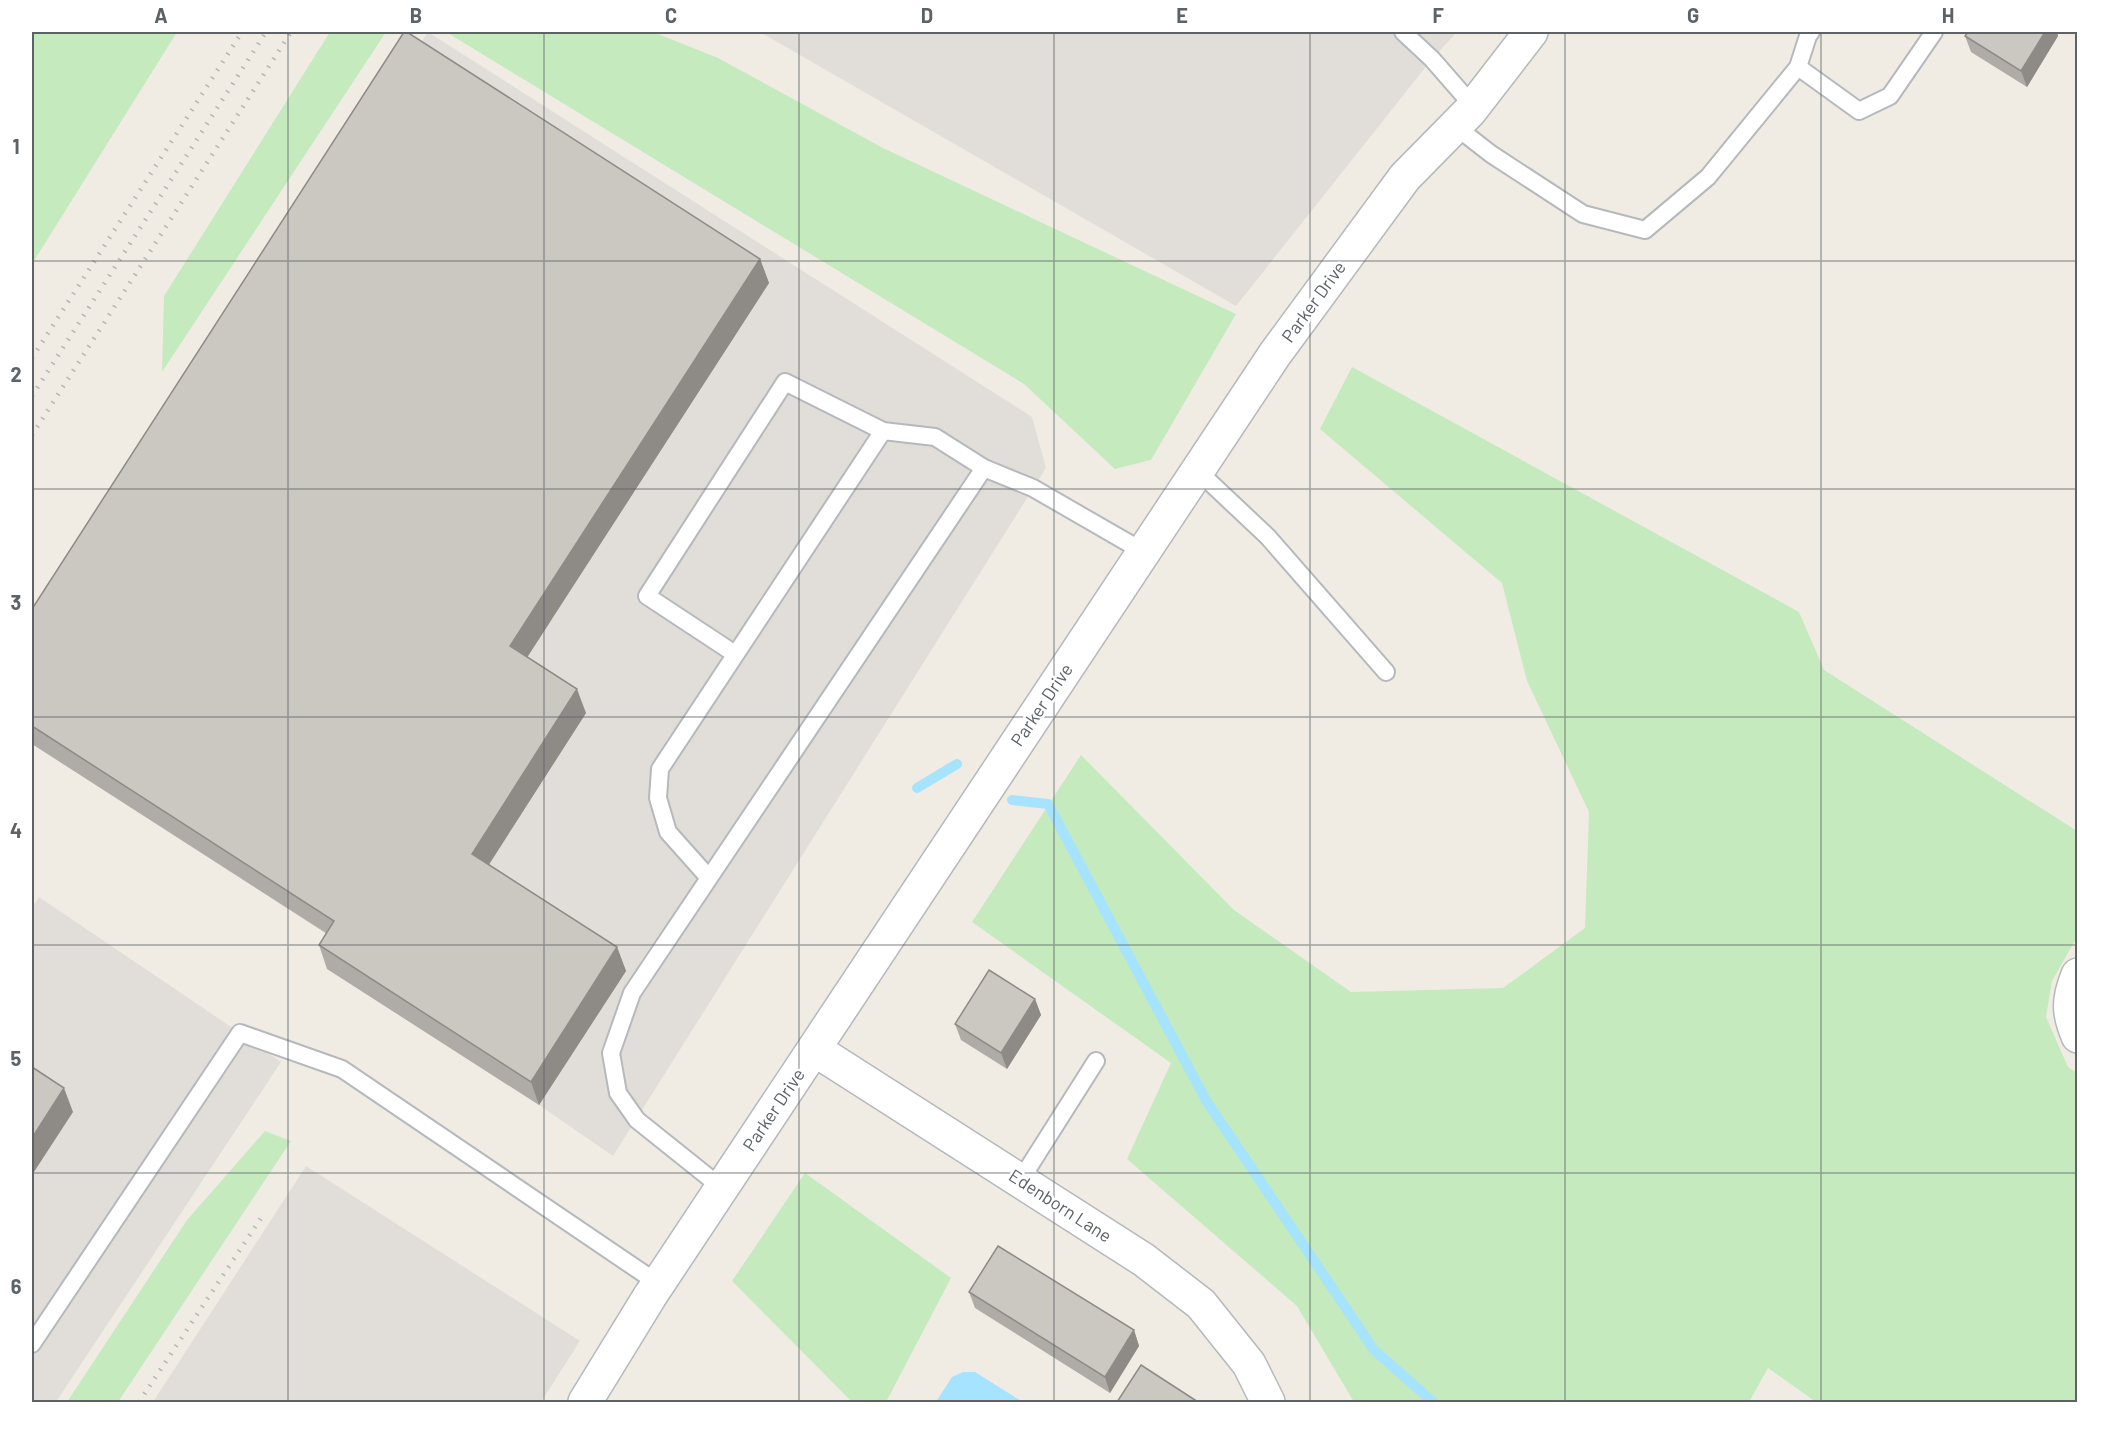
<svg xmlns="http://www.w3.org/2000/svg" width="2109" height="1434" font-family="Barlow,sans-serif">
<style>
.industrial{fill:#e1ded9}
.green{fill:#c4eabe}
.water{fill:#a5e3ff}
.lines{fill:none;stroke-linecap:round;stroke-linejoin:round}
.stream{stroke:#a5e3ff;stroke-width:10}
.service-casing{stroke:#b5b8bc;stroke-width:20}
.minor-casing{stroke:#b5b8bc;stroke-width:36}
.service{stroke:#fff;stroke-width:16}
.minor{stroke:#fff;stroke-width:33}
.rail{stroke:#b4b5b6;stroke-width:4.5;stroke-dasharray:1.5 8;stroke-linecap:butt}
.wall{fill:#afaba6}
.shaded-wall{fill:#8e8b87}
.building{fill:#cbc7c1;stroke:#8e8b87;stroke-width:1.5}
.grid{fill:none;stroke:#5c6266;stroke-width:1.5;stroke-opacity:0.55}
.labels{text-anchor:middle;stroke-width:5;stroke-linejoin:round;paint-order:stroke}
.street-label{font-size:18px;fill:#5c6266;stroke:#fff}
.neatline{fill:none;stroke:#5c6266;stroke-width:2}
.grid-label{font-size:20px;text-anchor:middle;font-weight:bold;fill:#5c6266}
</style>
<rect width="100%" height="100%" fill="#f0ece4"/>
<!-- industrial -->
<path class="industrial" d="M 428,32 L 1032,417 L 1046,468 L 613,1156 L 539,1105 L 327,969 L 342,944 L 32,744 L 32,646 Z
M 760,32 L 1457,32 L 1432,59 L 1236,306 Z
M 39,897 L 240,1033 L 281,1062 L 56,1402 L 32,1402 L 32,908 Z
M 306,1166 L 580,1341 L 541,1402 L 153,1402 Z"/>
<!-- green -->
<path class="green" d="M 32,32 L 177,32 L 32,264 Z
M 330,32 L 386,32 L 162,372 L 164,296 Z
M 446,32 L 653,32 L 718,58 L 883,148 L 1236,314 L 1151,460 L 1115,469 L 1024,384 Z
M 1352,367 L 1799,612 L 1824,670 L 2077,831 L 2077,937 L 2052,981 L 2046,1017 L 2068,1067 L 2077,1073 L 2077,1402 L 1816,1402 L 1768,1368 L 1749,1402 L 1354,1402 L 1297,1306 L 1127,1159 L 1171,1063 L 972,922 L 1081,755 L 1234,910 L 1351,992 L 1503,988 L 1585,928 L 1589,812 L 1527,681 L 1502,583 L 1320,429 Z
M 265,1131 L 291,1141 L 118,1402 L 67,1402 L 187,1220 Z
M 805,1173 L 951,1278 L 886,1402 L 852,1402 L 732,1281 Z"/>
<!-- water -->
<path class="water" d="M 963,1372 L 975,1372 L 1023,1402 L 936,1402 L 952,1377 Z"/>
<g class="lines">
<!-- stream -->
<path class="stream" d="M 917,788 L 957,764
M 1012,800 L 1048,804 L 1207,1102 L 1374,1350 L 1433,1402"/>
<!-- service casing -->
<g class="service-casing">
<path id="service" d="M 1403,32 L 1432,59 L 1473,106
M 1798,67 L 1859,111 L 1890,96 L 1934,32
M 1455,126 L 1491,154 L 1583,214 L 1645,230 L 1708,177 L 1798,67 L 1808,36 L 1811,32
M 1198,471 L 1268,537 L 1386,672
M 735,654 L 647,596 L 785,382 L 883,431
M 709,878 L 668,832 L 658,798 L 660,769 L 883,431 L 935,437 L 984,468
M 1020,1181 L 1096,1061
M 722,1188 L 637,1120 L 618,1093 L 611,1053 L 632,993 L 984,468 L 1033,488 L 1144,552
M 32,1344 L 240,1033 L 342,1069 L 659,1284"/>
</g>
<!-- minor casing -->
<g class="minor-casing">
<path id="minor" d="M 2078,975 C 2068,1000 2068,1012 2078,1036
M 814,1049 L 1144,1260 L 1201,1304 L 1249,1364 L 1268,1402
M 585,1402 L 650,1296 L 1275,354 L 1405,177 L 1470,111 L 1531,32"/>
</g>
<!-- service -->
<use href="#service" class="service"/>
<!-- minor -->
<use href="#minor" class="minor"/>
<!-- rail -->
<path class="rail" d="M 32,358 L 242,32
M 32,396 L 266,32
M 32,435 L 291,32
M 139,1402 L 263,1215"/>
</g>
<!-- wall -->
<path class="wall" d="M 1968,32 L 2057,32 L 2058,36 L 2027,87 L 1971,52 L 1965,36 Z
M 760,259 L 769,283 L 527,657 L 586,713 L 489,864 L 617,947 L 626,971 L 539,1105 L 327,969 L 319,945 L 326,933 L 32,744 L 32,609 Z
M 1035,999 L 1041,1015 L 1007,1069 L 961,1040 L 955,1024 Z
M 969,1292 L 1134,1330 L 1139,1346 L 1110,1393 L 975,1308 Z"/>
<!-- shaded-wall -->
<path class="shaded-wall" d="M 2045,32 L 2057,32 L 2058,36 L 2027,87 L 2021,71 Z
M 760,259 L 769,283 L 519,670 L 510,646 Z
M 577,689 L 586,713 L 481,877 L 472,854 Z
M 617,947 L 626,971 L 539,1105 L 531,1082 Z
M 1035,999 L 1041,1015 L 1007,1069 L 1001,1053 Z
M 64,1088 L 73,1112 L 32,1175 L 32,1138 Z
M 1134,1330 L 1139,1346 L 1110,1393 L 1105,1377 Z"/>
<!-- building -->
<path class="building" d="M 404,32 L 407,32 L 760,259 L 510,646 L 577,689 L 472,854 L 617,947 L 531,1082 L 319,945 L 334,921 L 32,726 L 32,609 Z
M 1968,32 L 2045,32 L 2021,71 L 1965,36 Z
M 989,970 L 1035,999 L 1001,1053 L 955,1024 Z
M 32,1067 L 64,1088 L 32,1138 Z
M 998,1246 L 1134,1330 L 1105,1377 L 969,1292 Z
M 1141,1365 L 1195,1400 L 1193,1402 L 1117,1402 Z"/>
<!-- grid -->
<path class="grid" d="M 288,32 L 288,1402M 544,32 L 544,1402M 799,32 L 799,1402M 1054,32 L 1054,1402M 1310,32 L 1310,1402M 1565,32 L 1565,1402M 1821,32 L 1821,1402M 32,261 L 2078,261M 32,489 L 2078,489M 32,717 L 2078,717M 32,945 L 2078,945M 32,1173 L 2078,1173"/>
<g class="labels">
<!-- street labels -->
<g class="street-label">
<text transform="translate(1314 302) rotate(-54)" y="6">Parker Drive</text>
<text transform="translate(1042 705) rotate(-56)" y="6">Parker Drive</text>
<text transform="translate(774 1110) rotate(-56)" y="6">Parker Drive</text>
<text transform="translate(1060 1206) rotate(33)" y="6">Edenborn Lane</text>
</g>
</g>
<!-- border -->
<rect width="2109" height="1434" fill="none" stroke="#ffffff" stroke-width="66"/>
<rect x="33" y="33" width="2043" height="1368" class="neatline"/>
<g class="grid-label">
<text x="161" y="23">A</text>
<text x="416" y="23">B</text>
<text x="671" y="23">C</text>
<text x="927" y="23">D</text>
<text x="1182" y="23">E</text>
<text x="1438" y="23">F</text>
<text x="1693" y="23">G</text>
<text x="1948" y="23">H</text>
<text x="16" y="154">1</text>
<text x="16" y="382">2</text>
<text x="16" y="610">3</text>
<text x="16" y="838">4</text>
<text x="16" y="1066">5</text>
<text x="16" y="1294">6</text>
</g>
</svg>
